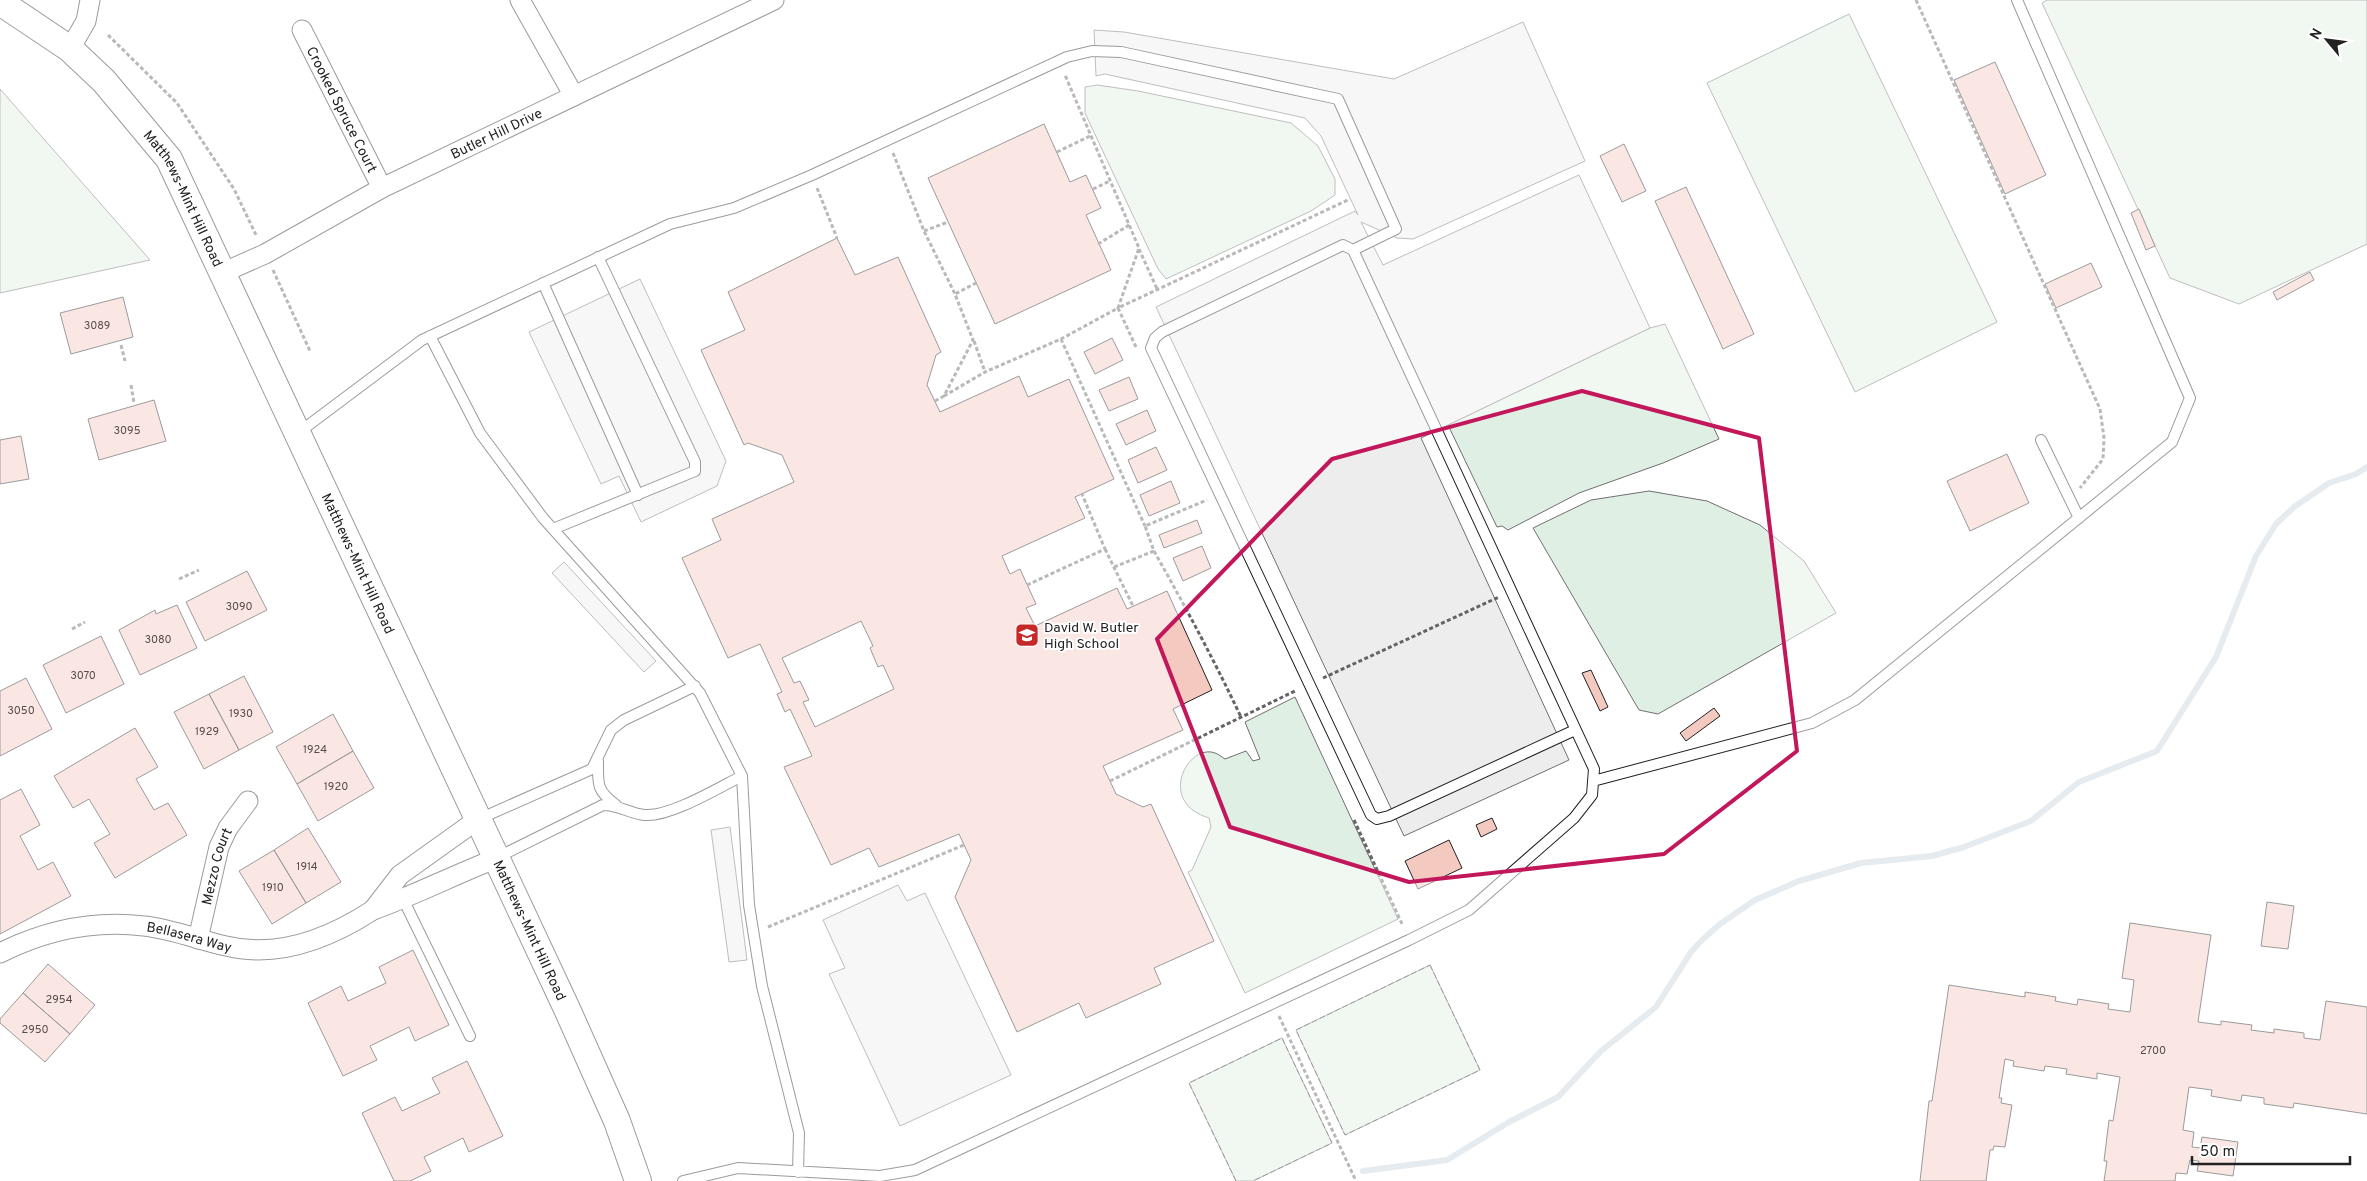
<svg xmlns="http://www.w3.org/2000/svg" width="2367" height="1181" font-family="Overpass,sans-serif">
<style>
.green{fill:#e0efe3;stroke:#6f6f6f}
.parking{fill:#ededed;stroke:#6f6f6f}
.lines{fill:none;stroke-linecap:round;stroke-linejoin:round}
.stream{stroke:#c7d3dd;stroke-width:6}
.building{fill:#f3c9c0;stroke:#222;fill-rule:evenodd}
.lane-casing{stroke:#222;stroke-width:12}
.street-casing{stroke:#222;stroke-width:21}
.secondary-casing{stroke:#222;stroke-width:28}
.path{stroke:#646464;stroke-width:3;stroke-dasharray:4 2.5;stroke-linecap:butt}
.lane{stroke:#fff;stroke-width:10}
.street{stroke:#fff;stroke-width:19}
.secondary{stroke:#fff;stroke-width:26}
.fence{stroke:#222;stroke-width:1;stroke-dasharray:6 2.5;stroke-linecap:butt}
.marked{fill:none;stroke:#c2185b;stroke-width:4;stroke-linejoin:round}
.labels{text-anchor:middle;stroke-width:4;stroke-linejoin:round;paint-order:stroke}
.number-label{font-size:11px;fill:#564c4a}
.street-label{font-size:14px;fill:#222;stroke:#fff}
.poi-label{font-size:14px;fill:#222;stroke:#fff;text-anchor:start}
</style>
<rect width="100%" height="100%" fill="#fff"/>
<!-- green -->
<path class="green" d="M 2047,0 L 2367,0 L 2367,244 L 2239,304 L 2170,278 L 2042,3 Z
M 1849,14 L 1997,322 L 1855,392 L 1707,83 Z
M 1097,85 L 1138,91 L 1291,123 L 1318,146 L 1335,179 L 1335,195 L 1311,211 L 1166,279 L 1158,269 L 1085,113 L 1085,87 Z
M 0,89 L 150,260 L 0,293 Z
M 1665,324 L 1719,439 L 1663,463 L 1579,493 L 1508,530 L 1502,526 L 1497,527 L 1448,425 L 1650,328 Z
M 1649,491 L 1707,501 L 1760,525 L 1804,561 L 1836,613 L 1658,714 L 1639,710 L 1533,528 L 1591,500 Z
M 1295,697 L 1398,919 L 1245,993 L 1188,872 L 1192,870 L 1211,827 L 1209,818 C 1156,802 1188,743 1215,753 C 1218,754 1222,757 1225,759 L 1246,751 L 1253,761 L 1260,759 L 1245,722 Z
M 1430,965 L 1480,1070 L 1345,1135 L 1296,1030 Z
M 1282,1038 L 1332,1143 L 1253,1181 L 1236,1181 L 1189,1083 Z"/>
<!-- parking -->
<path class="parking" d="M 1523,22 L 1585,161 L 1413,239 L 1397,238 L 1361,222 L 1383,265 L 1579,175 L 1650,328 L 1421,438 L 1569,760 L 1404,836 L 1156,307 L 1355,211 L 1358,215 L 1321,136 L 1305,118 L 1105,74 L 1096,76 L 1094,30 L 1124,32 L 1394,79 Z
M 640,279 L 726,461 L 717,486 L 641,522 L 619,476 L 601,484 L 529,332 Z
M 564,562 L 656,661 L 644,672 L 552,573 Z
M 730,827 L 747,960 L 729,962 L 711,830 Z
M 898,885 L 907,901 L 925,893 L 1011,1075 L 900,1126 L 829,974 L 845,968 L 823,920 Z"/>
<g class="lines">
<!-- stream -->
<path class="stream" d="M 1363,1171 L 1447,1160 L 1509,1122 L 1558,1097 L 1601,1051 L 1656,1007 L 1691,952 L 1702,940 L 1720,924 L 1755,900 L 1799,881 L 1861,863 L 1932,856 L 1964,847 L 2031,821 L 2079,782 L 2157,751 L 2216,657 L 2256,556 L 2276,524 L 2294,507 L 2329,483 L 2356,474 L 2367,467"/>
</g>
<!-- building -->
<path class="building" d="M 1995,62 L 2046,175 L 2005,194 L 1954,80 Z
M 1044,124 L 1070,182 L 1086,175 L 1101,208 L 1086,215 L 1111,270 L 995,324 L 928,178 Z
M 1624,144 L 1646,191 L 1622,202 L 1600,156 Z
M 1686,187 L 1754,334 L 1723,349 L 1655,201 Z
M 2139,209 L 2155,246 L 2146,250 L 2131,213 Z
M 837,238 L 855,275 L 898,257 L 941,352 L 936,355 L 927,385 L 940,412 L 1019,376 L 1028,397 L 1069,379 L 1114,479 L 1075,497 L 1085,518 L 1002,556 L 1010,574 L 1020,569 L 1036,604 L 1026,608 L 1035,626 L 1117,588 L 1127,609 L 1167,591 L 1212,690 L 1173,709 L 1183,730 L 1103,766 L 1116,794 L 1143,807 L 1151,804 L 1214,941 L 1154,968 L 1161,984 L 1086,1018 L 1079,1003 L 1017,1032 L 955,897 L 971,860 L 959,834 L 879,867 L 869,848 L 831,865 L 784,767 L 812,756 L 790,709 L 785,712 L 777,694 L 782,692 L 760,644 L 728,658 L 682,558 L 721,540 L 712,519 L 794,482 L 782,455 L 748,443 L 744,445 L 701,350 L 745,330 L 728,292 ZM 861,621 L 873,646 L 870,648 L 878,667 L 883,665 L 894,689 L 815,727 L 803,702 L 809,700 L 800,681 L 794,683 L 782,658 Z
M 2091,263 L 2102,287 L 2056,308 L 2045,284 Z
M 2310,272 L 2314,280 L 2277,300 L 2273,292 Z
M 123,297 L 133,337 L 71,354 L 60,313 Z
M 1112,338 L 1123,360 L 1095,374 L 1084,352 Z
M 1129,377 L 1138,399 L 1109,411 L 1099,390 Z
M 154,400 L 166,441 L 99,460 L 88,419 Z
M 1147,410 L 1156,431 L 1126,445 L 1116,424 Z
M 21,436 L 29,479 L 0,484 L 0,440 Z
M 1156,447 L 1167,470 L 1138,483 L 1128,460 Z
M 2007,454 L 2029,503 L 1970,531 L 1947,481 Z
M 1171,481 L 1180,503 L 1149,516 L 1140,495 Z
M 1197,520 L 1202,533 L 1164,548 L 1159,535 Z
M 1202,546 L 1211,568 L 1183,581 L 1173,558 Z
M 247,571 L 267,610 L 205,641 L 186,602 Z
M 177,605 L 197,648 L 140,675 L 119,630 L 155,610 L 156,614 Z
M 101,636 L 124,684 L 66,713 L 43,665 Z
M 1591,670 L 1608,707 L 1600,711 L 1582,673 Z
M 244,676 L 273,732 L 239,750 L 209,694 Z
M 26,678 L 52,729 L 0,756 L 0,691 Z
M 209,694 L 239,750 L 204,769 L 174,712 Z
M 1714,708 L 1720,716 L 1686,741 L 1680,733 Z
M 333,714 L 353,751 L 297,784 L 276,747 Z
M 135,728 L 158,767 L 136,779 L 154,810 L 168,803 L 187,835 L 115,878 L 94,843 L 110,834 L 89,799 L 73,808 L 54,776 Z
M 353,751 L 374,788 L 318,821 L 297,784 Z
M 21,789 L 40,825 L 20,836 L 38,870 L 53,862 L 71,896 L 0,934 L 0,800 Z
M 1492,818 L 1497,829 L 1481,837 L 1476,825 Z
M 308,828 L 341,882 L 306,903 L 274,850 Z
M 1449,840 L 1462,868 L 1418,889 L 1405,861 Z
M 274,850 L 306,903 L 272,924 L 239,871 Z
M 2267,902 L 2294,906 L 2288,949 L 2261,946 Z
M 2130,923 L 2211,935 L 2198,1022 L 2221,1025 L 2221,1021 L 2252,1025 L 2251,1030 L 2274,1033 L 2274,1029 L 2304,1033 L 2304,1038 L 2320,1040 L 2326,1001 L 2367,1007 L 2367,1114 L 2294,1103 L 2293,1108 L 2264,1104 L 2264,1098 L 2242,1095 L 2241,1101 L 2211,1096 L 2212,1090 L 2189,1087 L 2183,1130 L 2194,1132 L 2192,1147 L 2200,1148 L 2202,1137 L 2238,1142 L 2233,1176 L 2197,1171 L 2199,1161 L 2190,1160 L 2187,1174 L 2176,1173 L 2175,1181 L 2104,1181 L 2107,1161 L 2104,1161 L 2109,1120 L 2113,1121 L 2120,1077 L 2097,1073 L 2097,1079 L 2066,1074 L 2067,1069 L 2045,1066 L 2044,1071 L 2013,1066 L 2014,1061 L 2005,1059 L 1999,1098 L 2002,1098 L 2001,1103 L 2012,1105 L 2005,1147 L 1994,1146 L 1993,1150 L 1990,1150 L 1986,1181 L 1920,1181 L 1929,1101 L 1932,1101 L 1949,985 L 2025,997 L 2025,992 L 2056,997 L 2055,1001 L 2077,1005 L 2078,999 L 2109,1004 L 2108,1009 L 2130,1012 L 2134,980 L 2122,978 Z
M 413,950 L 449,1025 L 415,1041 L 409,1027 L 370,1046 L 377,1060 L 343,1076 L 308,1003 L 341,986 L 348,1001 L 386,983 L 379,967 Z
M 48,964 L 95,1005 L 70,1034 L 23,993 Z
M 23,993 L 70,1034 L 45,1062 L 0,1023 L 0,1019 Z
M 467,1061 L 503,1136 L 469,1152 L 463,1138 L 424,1157 L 431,1171 L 410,1181 L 394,1181 L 362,1113 L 395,1097 L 402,1111 L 440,1093 L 432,1078 Z"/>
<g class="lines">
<!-- lane casing -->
<g class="lane-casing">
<path id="lane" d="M 1353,250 L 1343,245 L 1162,332 L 1155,338 L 1151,348 L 1371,815 L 1377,819 L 1389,816 L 1575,730
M 543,283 L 638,495
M 430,336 L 480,433 L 543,518 L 700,693 L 742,776 L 749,905 L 762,986 L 799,1133 L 798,1172
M 298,433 L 422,340 L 670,224 L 734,208 L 812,175 L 1067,57 L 1092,51 L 1121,52 L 1338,99 L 1396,229 L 1353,250 L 1594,769 L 1592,795 L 1574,818 L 1469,910 L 1409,940 L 915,1170 L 880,1176 L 738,1168 L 683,1181
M 2041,440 L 2079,518
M 553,529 L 695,471 L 695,462 L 598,257
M 598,761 C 598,784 596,790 616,805
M 1593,781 L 1812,723 L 1855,700 L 2172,442 L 2190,398 L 2017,0
M 479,819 L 592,769 L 611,730 L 624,720 L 695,686
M 496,858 L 603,805 C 620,805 630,814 645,815 C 670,817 718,788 742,776
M 403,899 L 470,1036"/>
</g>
<!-- street casing -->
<g class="street-casing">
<g id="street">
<path d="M 520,0 L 574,96"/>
<path id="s1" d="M 302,30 L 382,188"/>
<path d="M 70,49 L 86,21 L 90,0"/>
<path id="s2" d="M 222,273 L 265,254 L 382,188 L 774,0"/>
<path d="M 477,820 L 400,875 L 373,910 C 415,895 454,875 495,859"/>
<path id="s3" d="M 198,939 L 219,847 L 228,828 L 248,801"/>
<path id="s4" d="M 0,953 C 44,931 94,920 144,926 C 172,929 199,940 226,946 C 279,959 330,938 373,910"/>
</g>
</g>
<!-- secondary casing -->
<g class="secondary-casing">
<g id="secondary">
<path id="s5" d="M 0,2 L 70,49 L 104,81 L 169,159 L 567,1009 L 617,1121 L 638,1181"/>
</g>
</g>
<!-- path -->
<path class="path" d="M 1916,0 L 2100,409 L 2104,438 L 2103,459 L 2080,488
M 108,35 L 177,103 L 234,189 L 257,237
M 1057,152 L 1090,136
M 893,153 L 924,231 L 955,294
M 817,188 L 837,238
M 1093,189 L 1110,181
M 924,231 L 948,222
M 1098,244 L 1131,224
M 1139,249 L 1158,291
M 273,270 L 310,351
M 1061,339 L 1145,526
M 974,341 L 985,372
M 121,345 L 125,361
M 1136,347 L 1118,308 L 1350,199
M 131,385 L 134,403
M 944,396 L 985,372 L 1061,339 L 1118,308 L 1139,248 L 1065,75
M 935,401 L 944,396 L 973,340 L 955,294 L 976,283
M 1105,549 L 1133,606
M 1154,551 C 1185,606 1214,660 1241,717
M 1114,567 L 1154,551 L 1145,526 L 1207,500
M 179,579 L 199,570
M 1027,585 L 1105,549 L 1082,494
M 72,629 L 85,622
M 1323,678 L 1499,597
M 1110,781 L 1297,690
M 1354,820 L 1403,926
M 768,927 L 964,845
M 1279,1016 L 1356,1181"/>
<!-- lane -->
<use href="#lane" class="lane"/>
<!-- street -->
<use href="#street" class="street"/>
<!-- secondary -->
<use href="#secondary" class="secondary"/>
<!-- fence -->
<path class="fence" d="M 1430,965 L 1480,1070 L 1345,1135 L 1296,1030 Z
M 1236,1181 L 1189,1083 L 1282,1038 L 1332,1143 L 1253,1181"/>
</g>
<!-- marked area -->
<path d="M0 0H2367V1181H0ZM 1582,391 L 1759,438 L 1797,751 L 1664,854 L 1409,882 L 1230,827 L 1157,639 L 1332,459 Z" fill="#fff" fill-opacity=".55" fill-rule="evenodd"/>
<path class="marked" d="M 1582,391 L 1759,438 L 1797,751 L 1664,854 L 1409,882 L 1230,827 L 1157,639 L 1332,459 Z"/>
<!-- icons -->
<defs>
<g id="school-square" transform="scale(1.25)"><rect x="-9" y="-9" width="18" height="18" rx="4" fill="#c62828" stroke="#fff"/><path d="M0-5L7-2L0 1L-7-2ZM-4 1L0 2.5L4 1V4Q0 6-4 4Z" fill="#fff"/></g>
</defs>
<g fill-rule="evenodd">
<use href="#school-square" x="1027" y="635"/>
</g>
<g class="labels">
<!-- number labels -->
<g class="number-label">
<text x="97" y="329">3089</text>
<text x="127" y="434">3095</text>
<text x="239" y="610">3090</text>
<text x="158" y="643">3080</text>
<text x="83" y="679">3070</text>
<text x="21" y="714">3050</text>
<text x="241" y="717">1930</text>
<text x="207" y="735">1929</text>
<text x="315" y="753">1924</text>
<text x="336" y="790">1920</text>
<text x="307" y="870">1914</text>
<text x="273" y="891">1910</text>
<text x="59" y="1003">2954</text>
<text x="35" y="1033">2950</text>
<text x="2153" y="1054">2700</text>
</g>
<!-- street labels -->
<g class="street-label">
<text dy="5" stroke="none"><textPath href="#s1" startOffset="89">Crooked Spruce Court</textPath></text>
<text dy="5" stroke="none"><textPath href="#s2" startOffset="308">Butler Hill Drive</textPath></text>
<text dy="5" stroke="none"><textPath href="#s5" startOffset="274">Matthews-Mint Hill Road</textPath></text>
<text dy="5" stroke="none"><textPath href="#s5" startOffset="679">Matthews-Mint Hill Road</textPath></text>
<text dy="5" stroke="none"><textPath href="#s3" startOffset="75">Mezzo Court</textPath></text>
<text dy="5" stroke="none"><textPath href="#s5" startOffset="1084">Matthews-Mint Hill Road</textPath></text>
<text dy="5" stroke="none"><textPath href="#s4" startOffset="195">Bellasera Way</textPath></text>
</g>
<!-- poi labels -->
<g class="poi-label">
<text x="1044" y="632">David W. Butler<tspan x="1044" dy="16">High School</tspan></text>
</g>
</g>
<!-- north arrow -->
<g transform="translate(2327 40) rotate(299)" stroke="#ffffff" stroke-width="4" paint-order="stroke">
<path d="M0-4L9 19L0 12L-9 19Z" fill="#222222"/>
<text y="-8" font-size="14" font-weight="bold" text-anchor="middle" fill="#222222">N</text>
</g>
<!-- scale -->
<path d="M2192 1156v8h158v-8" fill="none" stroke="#222222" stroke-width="2.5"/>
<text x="2200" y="1156" font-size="15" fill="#222222" stroke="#ffffff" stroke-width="4" paint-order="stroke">50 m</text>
</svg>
